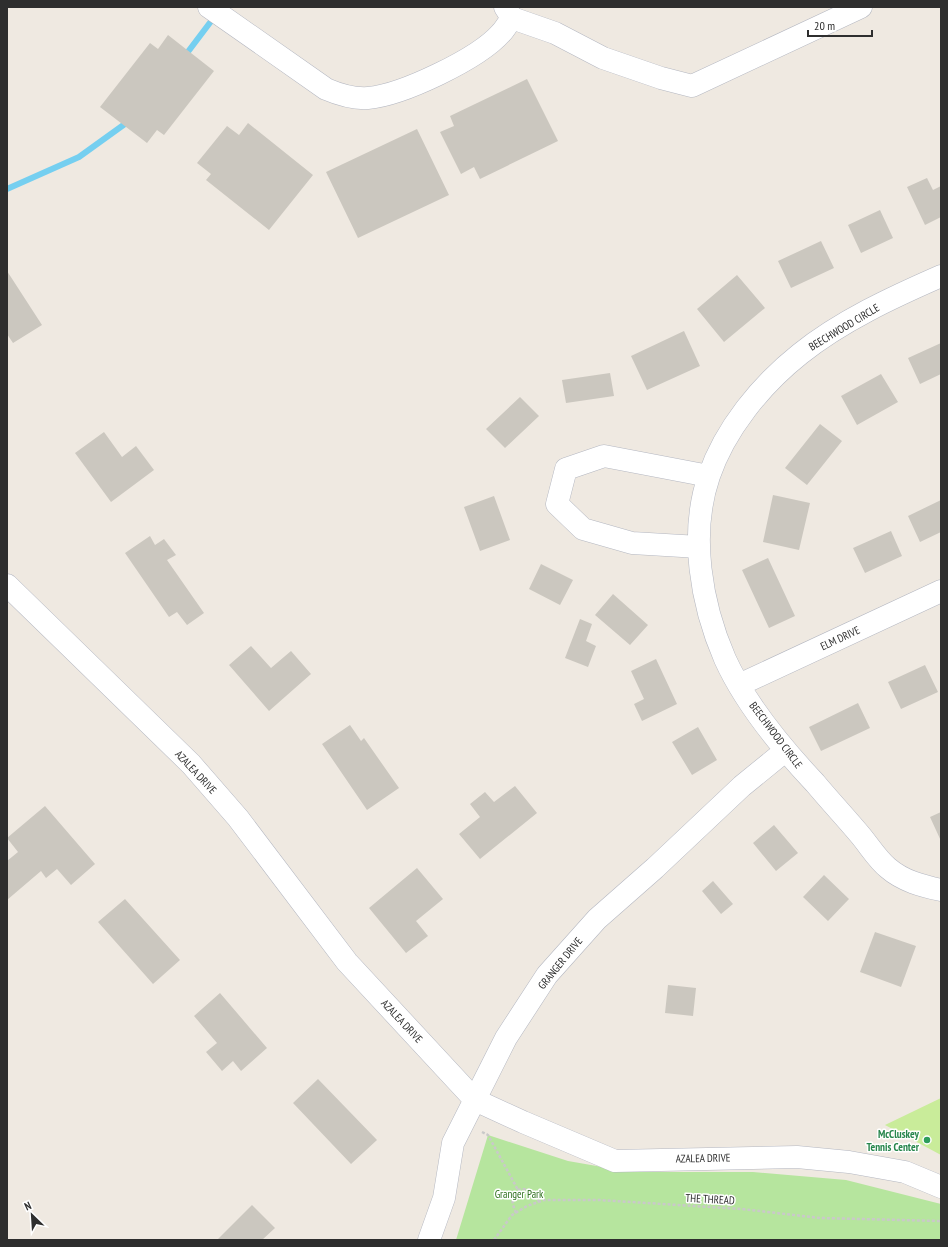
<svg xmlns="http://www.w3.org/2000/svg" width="948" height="1247" font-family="'PT Sans Narrow',sans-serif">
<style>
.green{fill:#b6e59e}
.pitch{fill:#c9ec9a}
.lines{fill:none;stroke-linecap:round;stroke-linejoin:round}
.stream{stroke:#75cff0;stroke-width:6}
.building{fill:#cbc7bf}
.minor-casing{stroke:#b4b7c1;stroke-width:23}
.path{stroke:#c9c9c9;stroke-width:2.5;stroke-dasharray:3 2;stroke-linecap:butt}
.minor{stroke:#fff;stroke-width:22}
.leisure-dot{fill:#2e9e5b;stroke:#fff;stroke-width:1.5}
.labels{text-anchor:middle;stroke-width:3;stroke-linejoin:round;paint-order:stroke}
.street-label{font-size:11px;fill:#2e2e2e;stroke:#fff}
.leisure-label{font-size:11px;font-weight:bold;fill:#27864d;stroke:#fff;text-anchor:end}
.park-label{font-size:11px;fill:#2c6e1b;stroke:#fff}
</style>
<rect width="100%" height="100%" fill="#efe9e1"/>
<!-- green -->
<path class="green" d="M 488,1135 L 568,1161 L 631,1172 L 753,1172 L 846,1180 L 941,1204 L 941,1240 L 456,1240 Z"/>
<!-- pitch -->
<path class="pitch" d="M 941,1098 L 941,1155 L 885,1125 Z"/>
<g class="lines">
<!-- stream -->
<path class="stream" d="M 184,57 L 215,16
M 7,189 L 79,157 L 129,121"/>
</g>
<!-- building -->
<path class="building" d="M 168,35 L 214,71 L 164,135 L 157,130 L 147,143 L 100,107 L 150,43 L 158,49 Z
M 527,79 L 558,141 L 480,179 L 474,167 L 461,174 L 440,132 L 454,126 L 450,116 Z
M 248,123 L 313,175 L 269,230 L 206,180 L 211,174 L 197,163 L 227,126 L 239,135 Z
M 417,129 L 449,195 L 358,238 L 326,172 Z
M 927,178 L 933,190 L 941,186 L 941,217 L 925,225 L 907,187 Z
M 880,210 L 893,238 L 861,253 L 848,225 Z
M 821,241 L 834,268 L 791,288 L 778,261 Z
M 7,271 L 42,325 L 13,343 L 7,334 Z
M 737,275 L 765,308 L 724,342 L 697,309 Z
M 684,331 L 700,366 L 647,390 L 631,356 Z
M 941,343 L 941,374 L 920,384 L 908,358 Z
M 610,373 L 614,396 L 566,403 L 562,380 Z
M 881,374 L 898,402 L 857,425 L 841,396 Z
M 520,397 L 539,416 L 505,448 L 486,429 Z
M 820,424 L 842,441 L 807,485 L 785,468 Z
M 104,432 L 122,457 L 136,446 L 154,470 L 111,502 L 75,453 Z
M 773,495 L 810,503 L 799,550 L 763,542 Z
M 494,496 L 510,540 L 480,551 L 464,507 Z
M 941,500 L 941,532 L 920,542 L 908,516 Z
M 891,531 L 902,556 L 865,573 L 853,548 Z
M 150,536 L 155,545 L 164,539 L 176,555 L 167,560 L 204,613 L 187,625 L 177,612 L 169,617 L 125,553 Z
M 768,558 L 795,616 L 769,628 L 742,570 Z
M 541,564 L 573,580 L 560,605 L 529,589 Z
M 613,594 L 648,625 L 630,645 L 595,615 Z
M 580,619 L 592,624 L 586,641 L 596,646 L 588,667 L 565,658 Z
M 251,646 L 271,668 L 291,651 L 311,674 L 269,711 L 229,665 Z
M 656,659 L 677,704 L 642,721 L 634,704 L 644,699 L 631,671 Z
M 925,665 L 938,692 L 901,709 L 888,682 Z
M 858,703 L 870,728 L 821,751 L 809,727 Z
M 350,725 L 361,741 L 364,738 L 399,788 L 367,810 L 322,744 Z
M 698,727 L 717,760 L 692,775 L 672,742 Z
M 515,786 L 537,813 L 480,859 L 459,834 L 480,817 L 470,804 L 485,792 L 494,802 Z
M 45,806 L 95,864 L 71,885 L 57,869 L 46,878 L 41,871 L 7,900 L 7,861 L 18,852 L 7,838 Z
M 941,812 L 941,841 L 930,817 Z
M 774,825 L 798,853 L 776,871 L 753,843 Z
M 417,868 L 443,899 L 416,921 L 428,936 L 406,953 L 369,908 Z
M 824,875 L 849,899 L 828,921 L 803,897 Z
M 713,881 L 733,904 L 721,914 L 702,891 Z
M 125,899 L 180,960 L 153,984 L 98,922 Z
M 875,932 L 916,946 L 901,987 L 860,972 Z
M 668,985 L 696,988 L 693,1016 L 665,1013 Z
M 220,993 L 267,1048 L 241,1071 L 233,1061 L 222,1071 L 206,1052 L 217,1043 L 194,1016 Z
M 318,1079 L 377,1140 L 351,1164 L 293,1103 Z
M 252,1205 L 275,1228 L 262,1240 L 217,1240 Z"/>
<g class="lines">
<!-- minor casing -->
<g class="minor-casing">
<path id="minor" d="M 209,7 L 326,89 C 340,95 353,99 368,98 C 402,95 478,59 501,33 C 505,29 508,23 512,18
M 505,7 L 512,18 L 555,33 L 603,58 L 661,78 L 692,86 L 861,7
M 941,276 C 893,297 841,321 800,354 C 761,385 725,429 709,476 C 689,534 701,604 725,659 C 745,703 782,748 815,783 C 830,801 846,818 861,836 C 870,847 878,860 888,868 C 903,881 922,886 941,890
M 699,547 L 632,543 L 583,529 L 557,504 L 566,469 L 604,456 L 709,476
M 7,585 L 191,764 L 238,818 L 347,962 L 475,1100 L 523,1122 L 615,1161 L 797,1157 L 849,1162 L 905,1172 L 941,1187
M 739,685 L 941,591
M 429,1240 L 444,1198 L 453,1143 L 506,1038 L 547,975 L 597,919 L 655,868 L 742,786 L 785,751"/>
</g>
<!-- path -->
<path class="path" d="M 482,1132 L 488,1135 L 518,1190
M 516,1213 C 512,1203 510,1197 518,1190 C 531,1187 534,1192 539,1202
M 494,1240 L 512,1215 L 527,1206 L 544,1200 L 599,1200 L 742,1209 L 820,1218 L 941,1221"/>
<!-- minor -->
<use href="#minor" class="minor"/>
</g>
<!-- markers -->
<circle class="leisure-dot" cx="927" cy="1140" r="4"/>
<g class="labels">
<!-- street labels -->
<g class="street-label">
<text transform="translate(844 327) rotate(-31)" y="4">BEECHWOOD CIRCLE</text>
<text transform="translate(840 638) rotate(-25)" y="4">ELM DRIVE</text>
<text transform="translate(776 735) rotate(53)" y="4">BEECHWOOD CIRCLE</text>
<text transform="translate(196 772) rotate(47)" y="4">AZALEA DRIVE</text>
<text transform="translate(560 963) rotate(-51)" y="4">GRANGER DRIVE</text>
<text transform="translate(402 1021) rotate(47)" y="4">AZALEA DRIVE</text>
<text transform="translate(703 1158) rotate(-1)" y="4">AZALEA DRIVE</text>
<text transform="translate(710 1199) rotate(3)" y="4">THE THREAD</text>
</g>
<!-- leisure labels -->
<g class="leisure-label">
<text x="919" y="1138">McCluskey<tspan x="919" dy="13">Tennis Center</tspan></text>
</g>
<!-- park labels -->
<g class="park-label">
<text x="519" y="1198">Granger Park</text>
</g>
</g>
<!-- border -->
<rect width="948" height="1247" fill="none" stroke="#2e2e2e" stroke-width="16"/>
<!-- north arrow -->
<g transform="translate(32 1215) rotate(335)" stroke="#ffffff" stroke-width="3" paint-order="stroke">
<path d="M0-3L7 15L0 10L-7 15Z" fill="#2e2e2e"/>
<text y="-6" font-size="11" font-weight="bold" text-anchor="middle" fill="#2e2e2e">N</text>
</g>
<!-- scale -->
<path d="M808 30v6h64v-6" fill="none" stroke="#2e2e2e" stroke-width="2"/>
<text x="814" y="30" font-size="12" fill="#2e2e2e" stroke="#ffffff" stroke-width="3" paint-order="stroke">20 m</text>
</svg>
